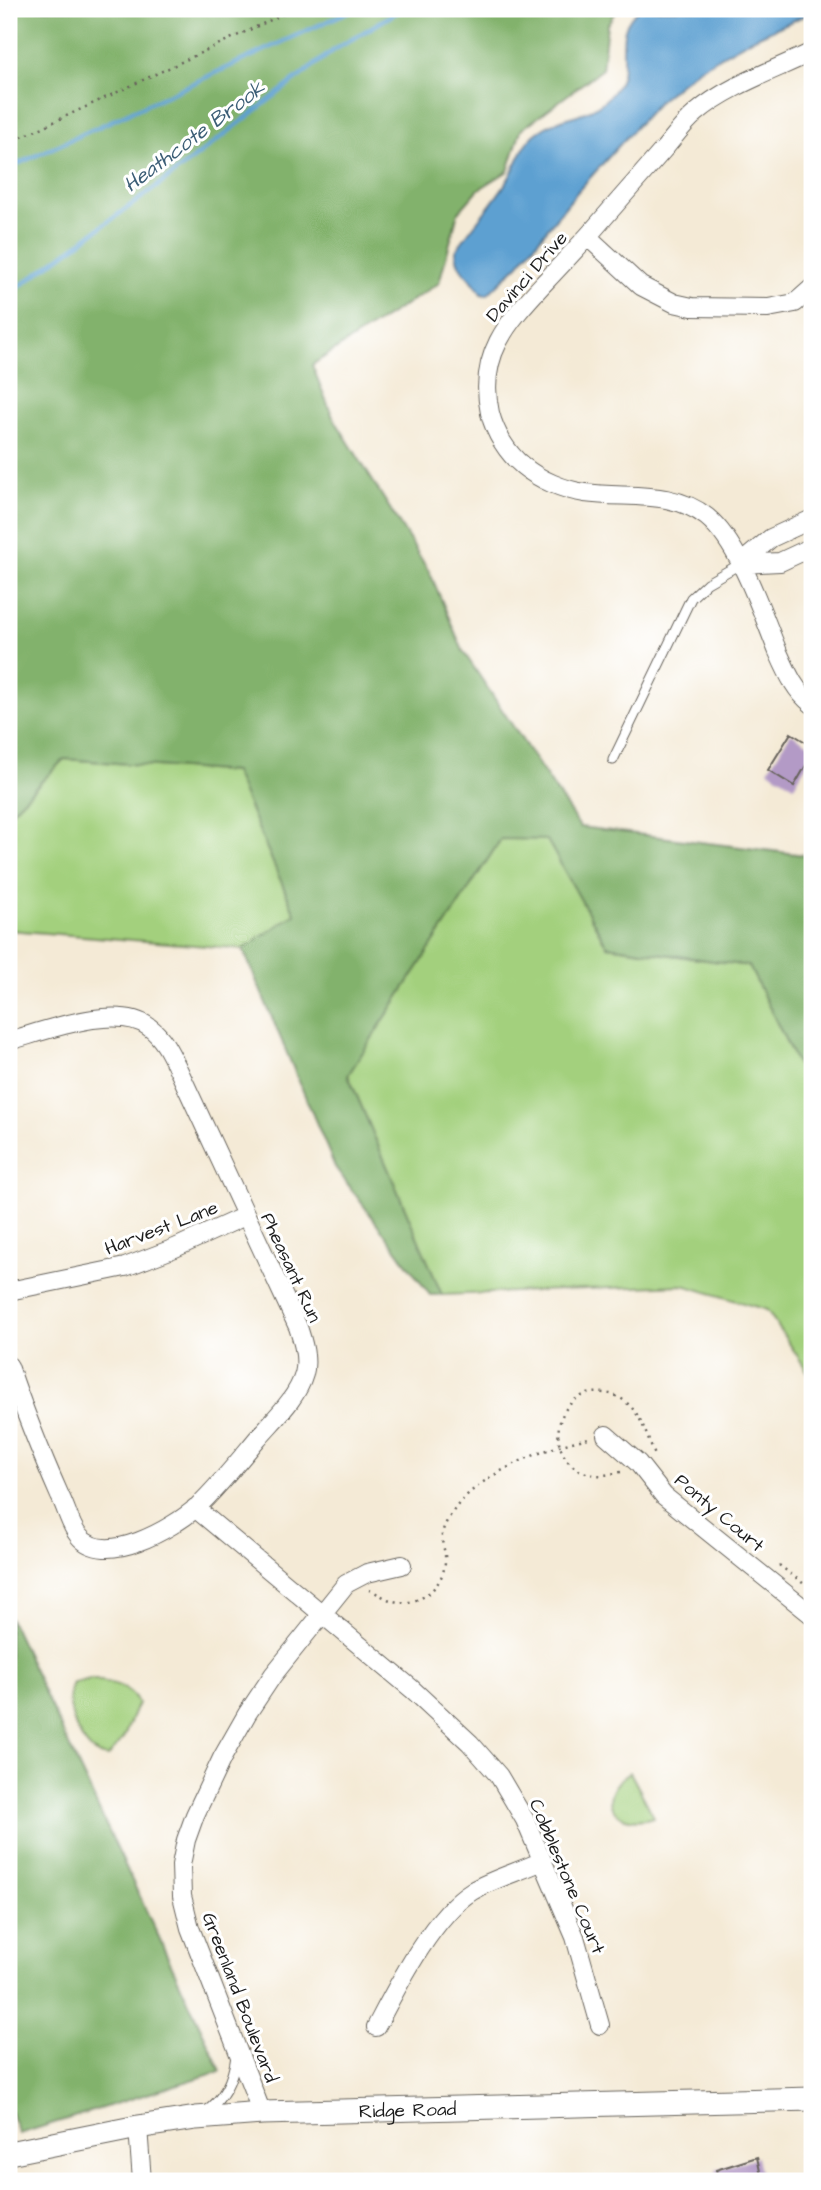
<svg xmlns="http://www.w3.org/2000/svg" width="821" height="2190" font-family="'Architects Daughter',sans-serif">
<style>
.green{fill:#a3d07d;stroke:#60764c;stroke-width:2}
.forest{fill:#82b26c;stroke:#4f6744;stroke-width:2}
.water{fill:#5da0d1;stroke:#3c5e76;stroke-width:2}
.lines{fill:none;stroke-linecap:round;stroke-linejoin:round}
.stream{stroke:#5da0d1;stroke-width:4.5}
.building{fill:#b39ac6}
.service-casing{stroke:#68645d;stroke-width:11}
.minor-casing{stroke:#68645d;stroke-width:20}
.tertiary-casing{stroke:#68645d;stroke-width:25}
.path{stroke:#68645d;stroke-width:2.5;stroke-dasharray:2 5;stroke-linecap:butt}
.service{stroke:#fff;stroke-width:9}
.minor{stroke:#fff;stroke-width:18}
.tertiary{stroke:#fff;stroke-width:23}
.labels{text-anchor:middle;stroke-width:6;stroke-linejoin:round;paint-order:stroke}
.street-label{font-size:19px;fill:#1c1c1c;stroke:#fff}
.water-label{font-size:21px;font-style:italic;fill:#3c5e76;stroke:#fff}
</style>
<rect width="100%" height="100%" fill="#fff"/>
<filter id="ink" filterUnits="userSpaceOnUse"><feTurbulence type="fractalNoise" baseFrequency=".0143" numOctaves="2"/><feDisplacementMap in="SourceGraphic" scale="14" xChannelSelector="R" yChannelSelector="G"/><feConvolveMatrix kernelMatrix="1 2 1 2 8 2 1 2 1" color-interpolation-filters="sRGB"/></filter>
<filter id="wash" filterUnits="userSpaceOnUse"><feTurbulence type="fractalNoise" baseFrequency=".00686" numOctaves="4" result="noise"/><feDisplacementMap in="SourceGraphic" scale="28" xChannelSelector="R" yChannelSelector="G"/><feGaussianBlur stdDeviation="1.57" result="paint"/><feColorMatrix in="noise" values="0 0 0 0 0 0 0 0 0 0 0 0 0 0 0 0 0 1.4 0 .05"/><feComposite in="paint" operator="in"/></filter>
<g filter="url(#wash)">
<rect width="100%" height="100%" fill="#f4ead6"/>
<!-- green -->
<path class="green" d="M 64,759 L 234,772 L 296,915 L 243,949 L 9,930 L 9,814 Z
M 501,839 L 547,839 L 607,946 L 749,966 L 812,1094 L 812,1378 L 767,1310 L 683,1285 L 442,1295 L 348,1075 Z
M 90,1679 C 107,1682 131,1685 138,1703 L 124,1737 L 108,1757 C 82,1757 61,1704 73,1683 Z
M 630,1772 L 654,1817 C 612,1829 593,1797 630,1772 Z"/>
<!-- forest -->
<path class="forest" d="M 9,9 L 617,9 L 607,25 L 602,69 L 521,130 L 508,171 L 478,190 L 458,213 L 439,283 L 312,365 L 333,417 L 430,573 L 463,651 L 580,827 L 812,856 L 812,1094 L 749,966 L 607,946 L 547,840 L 501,839 L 348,1075 L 442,1295 L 430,1295 L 335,1167 L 243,949 L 295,914 L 234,772 L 64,759 L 9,814 Z
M 9,1617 L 221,2071 L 19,2134 L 9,2108 Z"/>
<!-- water -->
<path class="water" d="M 639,9 L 812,9 L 812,12 L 750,40 L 697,70 L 660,100 L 578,191 L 519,264 L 487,295 L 481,294 C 473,276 457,274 456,251 C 471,226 492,206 507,181 C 517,166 522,143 538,132 C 567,111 592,121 616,88 C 633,65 610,31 639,9 Z"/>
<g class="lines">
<!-- stream -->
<path class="stream" d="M 9,168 L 354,9
M 9,294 L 167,179 L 334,50 L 402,9"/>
</g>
<g id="blocks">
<!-- building -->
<path class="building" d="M 791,733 L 812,746 L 812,755 L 794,786 L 768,770 Z
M 757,2157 L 762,2181 L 719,2181 L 716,2170 Z"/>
</g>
</g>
<g filter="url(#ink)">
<use href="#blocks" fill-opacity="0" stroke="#68645d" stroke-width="2"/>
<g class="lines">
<!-- service casing -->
<g class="service-casing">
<path id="service" d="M 613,760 L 691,598 L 707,583 L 740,564
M 205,2112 C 224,2099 233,2079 236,2056"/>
</g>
<!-- minor casing -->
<g class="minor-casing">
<path id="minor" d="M 812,52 C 775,70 727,86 696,113 C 684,123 674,137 664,149 C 643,173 622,197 601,221 C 583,242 564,262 544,283 C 508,322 477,355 490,413 C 495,433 507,453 523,466 C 540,480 564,490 585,493 C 627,499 672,489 707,517 C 740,544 762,613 778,652 C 787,672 795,691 812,704
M 588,237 L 641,286 L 674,303 L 692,307 L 768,308 L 795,303 L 812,288
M 740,564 L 771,538 L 812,519
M 740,564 L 780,562 L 812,547
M 9,1041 C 45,1031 117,1003 149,1027 C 164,1038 171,1055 179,1071 L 298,1327 C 303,1342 308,1359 304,1374 C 297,1399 273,1420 257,1439 C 238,1462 219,1486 197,1507 C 173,1528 104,1569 78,1535 C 70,1525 66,1507 60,1496 C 41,1453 24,1411 9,1366
M 9,1291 L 125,1267 L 175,1248 L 245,1216
M 606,1435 L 638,1463 L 664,1496 L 812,1615
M 195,1508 L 412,1689 L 470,1743 L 499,1776 L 525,1820 L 575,1937 L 600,2025
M 376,2027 C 397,1987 433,1915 472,1891 C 492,1879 521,1871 542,1861
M 262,2113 L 190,1928 L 182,1896 L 181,1865 L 186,1840 L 195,1815 L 222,1758 L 247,1714 L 273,1675 L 346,1584 L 367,1573 L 402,1565
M 138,2127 L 142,2181"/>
</g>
<!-- tertiary casing -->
<g class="tertiary-casing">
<g id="tertiary">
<path id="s1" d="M 9,2153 L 138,2127 L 196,2118 L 262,2113 L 812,2099"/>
</g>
</g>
<!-- path -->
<path class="path" d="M 9,143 L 294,9
M 621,1472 C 613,1473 604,1476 595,1475 C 541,1468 549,1387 604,1393 C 616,1394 625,1400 632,1408 C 644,1421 648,1442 656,1457
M 779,1565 L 812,1590
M 369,1590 C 378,1593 385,1599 394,1601 C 419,1608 445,1586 445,1560 C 446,1551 441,1544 442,1534 C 444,1524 451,1514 457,1506 C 482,1473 549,1446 589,1438"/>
<!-- service -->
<use href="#service" class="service"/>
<!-- minor -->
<use href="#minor" class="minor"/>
<!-- tertiary -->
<use href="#tertiary" class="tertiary"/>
</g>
</g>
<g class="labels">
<!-- street labels -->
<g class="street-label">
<text transform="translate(526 276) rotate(-49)" y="7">Davinci Drive</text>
<text transform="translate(161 1227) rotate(-21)" y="7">Harvest Lane</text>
<text transform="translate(292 1267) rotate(65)" y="7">Pheasant Run</text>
<text transform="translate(720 1512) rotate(40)" y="7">Ponty Court</text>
<text transform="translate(568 1876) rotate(67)" y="7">Cobblestone Court</text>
<text transform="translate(241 1997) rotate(69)" y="7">Greenland Boulevard</text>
<text dy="7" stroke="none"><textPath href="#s1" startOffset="402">Ridge Road</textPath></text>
</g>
<!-- water labels -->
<g class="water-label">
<text transform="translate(194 136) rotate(-37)" y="7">Heathcote Brook</text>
</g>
</g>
<!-- margin -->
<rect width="821" height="2190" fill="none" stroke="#fff" stroke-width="35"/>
</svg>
